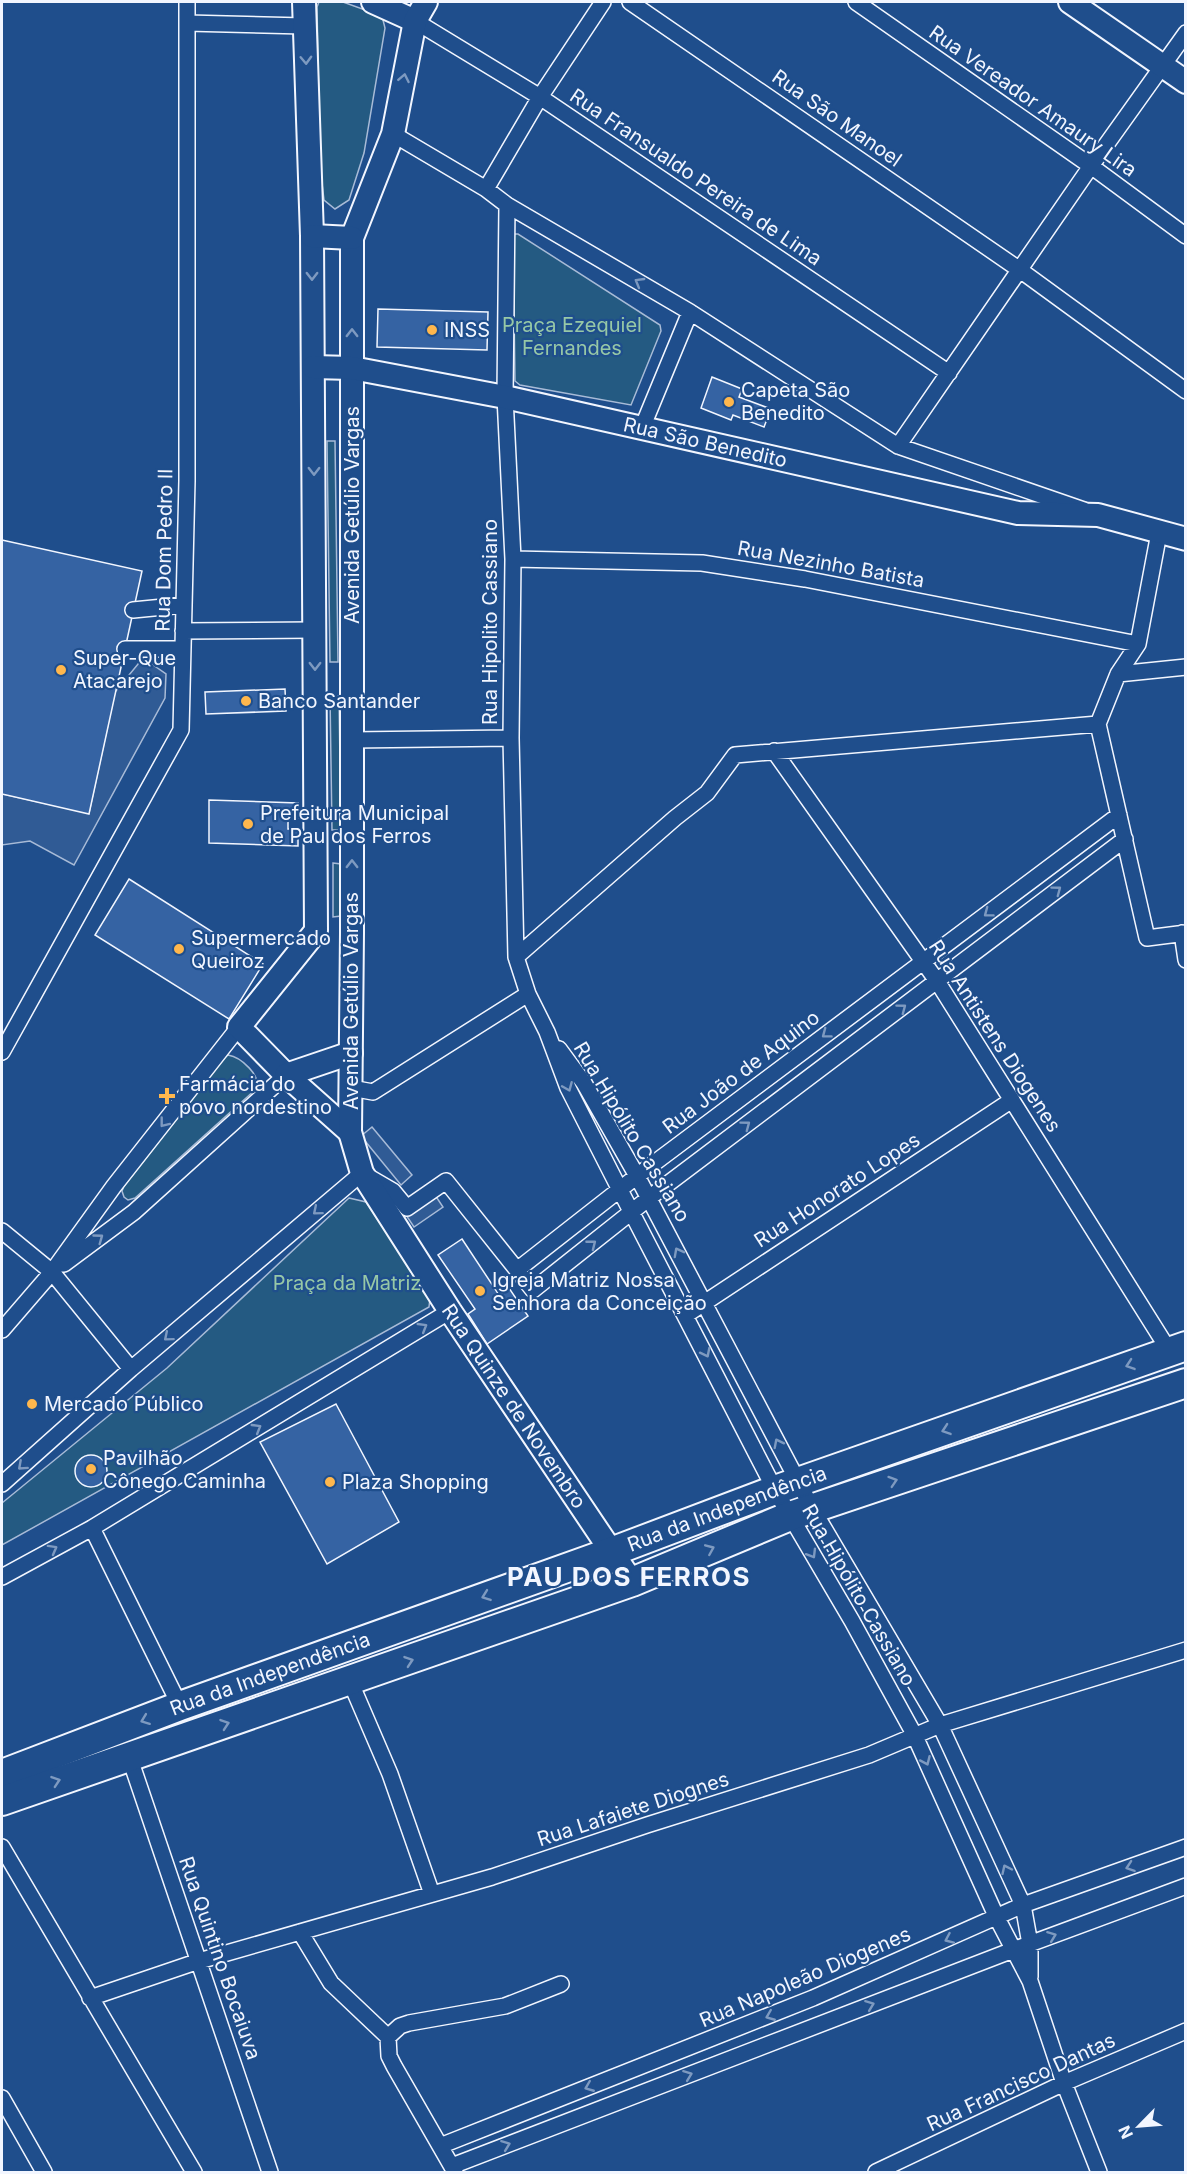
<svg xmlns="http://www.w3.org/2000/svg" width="1187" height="2174" font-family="Inter,sans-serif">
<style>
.green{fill:#245a82;stroke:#a8bbd7;stroke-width:1.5}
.parking{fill:#305b95;stroke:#a8bbd7;stroke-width:1.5}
.building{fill:#3563a3;stroke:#f2f6ff;stroke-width:1.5}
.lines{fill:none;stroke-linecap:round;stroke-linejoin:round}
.street-casing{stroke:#f2f6ff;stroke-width:18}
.secondary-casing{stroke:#f2f6ff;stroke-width:26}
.highway-casing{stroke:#f2f6ff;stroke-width:32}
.street{stroke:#1f4e8c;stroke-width:15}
.secondary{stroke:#1f4e8c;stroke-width:22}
.highway{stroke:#1f4e8c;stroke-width:28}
.oneway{stroke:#7e9ac0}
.poi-dot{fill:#ffb74d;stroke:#1f4e8c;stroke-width:2}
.labels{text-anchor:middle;stroke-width:4.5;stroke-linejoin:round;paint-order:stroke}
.street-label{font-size:20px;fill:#f2f6ff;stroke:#1f4e8c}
.park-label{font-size:20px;fill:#97c8a6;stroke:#1f4e8c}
.poi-label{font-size:20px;fill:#f2f6ff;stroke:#1f4e8c;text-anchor:start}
.district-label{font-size:26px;font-weight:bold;letter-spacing:1.5px;fill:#f2f6ff;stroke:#1f4e8c}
</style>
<rect width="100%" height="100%" fill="#1f4e8c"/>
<!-- green -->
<path class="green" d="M 319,2 L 343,2 L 382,16 L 385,28 L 364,153 L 349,200 L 335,209 L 324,200 L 320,167 L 317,7 Z
M 515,234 L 518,234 L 660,325 L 661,331 L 631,405 L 520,385 L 515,381 L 513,238 Z
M 327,441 L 335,441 L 338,662 L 330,662 Z
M 330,696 L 333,698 L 339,696 L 341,830 L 332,830 Z
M 333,863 L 341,864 L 341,916 L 333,917 Z
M 228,1055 C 241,1057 262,1076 256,1089 L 135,1198 L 128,1200 L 124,1197 L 122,1191 L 124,1186 L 223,1059 Z
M 349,1198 L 366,1202 L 430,1298 L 429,1307 L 2,1545 L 2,1503 L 167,1368 Z"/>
<!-- parking -->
<path class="parking" d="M 143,658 L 166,674 L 165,698 L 74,865 L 30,841 L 2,845 L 2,794 L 89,813 L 115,692 Z
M 372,1127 L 412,1175 L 401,1185 L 361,1136 Z
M 435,1195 L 443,1207 L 414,1227 L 406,1215 Z"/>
<!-- building -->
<path class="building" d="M 378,309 L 488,312 L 487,350 L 377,347 Z
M 712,377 L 742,389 L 739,397 L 771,409 L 764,427 L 733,415 L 731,420 L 701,408 Z
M 2,540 L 142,571 L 89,814 L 2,794 Z
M 285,689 L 286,711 L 206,714 L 205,692 Z
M 209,800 L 298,803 L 298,818 L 288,818 L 288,829 L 298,829 L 298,846 L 209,843 Z
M 129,879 L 263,964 L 229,1019 L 95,935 Z
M 462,1239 L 499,1295 L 509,1288 L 528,1316 L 487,1344 L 468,1314 L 475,1309 L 438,1255 Z
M 336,1404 L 399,1522 L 327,1564 L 260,1442 Z
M75 1471a16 16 0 1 1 32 0a16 16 0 1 1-32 0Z"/>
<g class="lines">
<!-- street casing -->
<g class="street-casing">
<path id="street" d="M 630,2 L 1020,270 L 1186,391
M 856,2 L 1091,166 L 1186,236
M 415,21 L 540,97 L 949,373
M 187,23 L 304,26
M 393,134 L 486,189 L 507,205 L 690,312 L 898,446 L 1084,510
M 486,189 L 540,97 L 603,2
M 507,205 L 505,397 L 513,559 L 511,738 L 516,957 L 528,994 L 547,1032 L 568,1088 L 620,1190 L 775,1490 L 852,1621 L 914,1734 L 997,1918 L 1030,1981 L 1064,2083 L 1099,2172
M 642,428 L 690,312
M 898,446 L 1091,166 L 1186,33
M 513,559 L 702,563 L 805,579 L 1138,644
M 133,610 L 184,605
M 183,631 L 315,630
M 125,649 L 183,649
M 1118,674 L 1138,644 L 1159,533
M 1098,724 L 1147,938 L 1186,933
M 1098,724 L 1118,674 L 1186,667
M 352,740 L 511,738
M 774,751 L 937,981 L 1170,1352
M 1182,933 L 1186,960
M 516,957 L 675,818 L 707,793 L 735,755 L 1098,724
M 559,1049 L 584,1083 L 637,1176 L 812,1508 L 940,1725 L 1023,1905 L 1030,1944 L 1030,1977
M 2,1052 L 181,730 L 187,481 L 187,2
M 351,1088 L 373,1092 L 528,994
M 2,1231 L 52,1272 L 131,1369
M 64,1264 L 134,1212 L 286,1075
M 517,1270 L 637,1176 L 1119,815
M 686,1315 L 1012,1100
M 2,1330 L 52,1272 L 114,1186 L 239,1027
M 2,1484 L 131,1369 L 362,1173 L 393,1191 L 407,1208 L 446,1181 L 533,1290 L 649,1198 L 1125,839
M 92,1528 L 180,1706
M 2,1577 L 92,1528 L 450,1311
M 350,1681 L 390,1774 L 432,1894
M 129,1756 L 270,2172
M 2,1847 L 194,2172
M 300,1932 L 331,1983 L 388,2037
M 90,1998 L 199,1961 L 492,1877 L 647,1825 L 869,1755 L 940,1725 L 1186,1650
M 388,2037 L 400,2026 L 409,2023 L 505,2006 L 561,1984
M 388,2037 L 389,2056 L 394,2066 L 455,2172
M 2,2098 L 44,2172
M 440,2146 L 813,1998 L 1023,1905 L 1186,1847
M 452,2166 L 1013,1950 L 1186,1886
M 876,2172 L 1064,2083 L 1186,2031"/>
</g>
<!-- secondary casing -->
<g class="secondary-casing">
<g id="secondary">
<path d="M 304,2 L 312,236 L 316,931 L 239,1027 L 286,1075 L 350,1132"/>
<path d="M 373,2 L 415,21"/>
<path id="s1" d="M 426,2 L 415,21 L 393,134 L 352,238 L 352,933 L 350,1132 L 362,1173 L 450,1311 L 632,1582"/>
<path d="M 1070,2 L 1186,82"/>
<path d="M 312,236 L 352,238"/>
<path id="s2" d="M 313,367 L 352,368 L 505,397 L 1018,513 L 1098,515 L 1186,539"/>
<path d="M 286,1075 L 351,1053"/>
</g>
</g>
<!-- highway casing -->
<g class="highway-casing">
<g id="highway">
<path id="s3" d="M 2,1774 L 180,1706 L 611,1552 L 775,1490 L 1186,1346"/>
<path d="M 2,1801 L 632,1582 L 790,1516 L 1186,1383"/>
</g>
</g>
<!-- street -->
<use href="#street" class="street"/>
<!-- secondary -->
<use href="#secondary" class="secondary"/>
<!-- highway -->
<use href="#highway" class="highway"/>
</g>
<!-- one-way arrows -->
<defs><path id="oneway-chevron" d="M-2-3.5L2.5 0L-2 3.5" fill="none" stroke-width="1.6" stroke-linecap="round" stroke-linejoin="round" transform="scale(1.5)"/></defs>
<g class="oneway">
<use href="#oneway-chevron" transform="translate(306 60) rotate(88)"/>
<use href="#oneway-chevron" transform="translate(404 78) rotate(-79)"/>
<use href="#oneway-chevron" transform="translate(312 276) rotate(90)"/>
<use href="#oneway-chevron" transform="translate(639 282) rotate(-150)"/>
<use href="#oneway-chevron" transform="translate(352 333) rotate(-90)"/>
<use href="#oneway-chevron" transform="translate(314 471) rotate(90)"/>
<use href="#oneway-chevron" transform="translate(315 666) rotate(90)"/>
<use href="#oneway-chevron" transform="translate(352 864) rotate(-90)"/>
<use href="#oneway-chevron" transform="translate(1057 890) rotate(-37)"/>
<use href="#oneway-chevron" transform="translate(988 913) rotate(143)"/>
<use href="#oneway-chevron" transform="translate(902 1008) rotate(-37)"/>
<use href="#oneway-chevron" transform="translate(826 1034) rotate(143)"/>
<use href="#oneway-chevron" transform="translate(568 1087) rotate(67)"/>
<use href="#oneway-chevron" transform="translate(164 1123) rotate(128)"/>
<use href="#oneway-chevron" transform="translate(746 1125) rotate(-37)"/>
<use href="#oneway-chevron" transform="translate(317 1211) rotate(140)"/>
<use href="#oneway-chevron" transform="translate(99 1238) rotate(-36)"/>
<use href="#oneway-chevron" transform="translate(592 1244) rotate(-38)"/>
<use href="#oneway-chevron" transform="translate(678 1252) rotate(-118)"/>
<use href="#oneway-chevron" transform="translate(423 1327) rotate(-31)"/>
<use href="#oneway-chevron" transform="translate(168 1337) rotate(140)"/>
<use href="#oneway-chevron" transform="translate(706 1353) rotate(63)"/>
<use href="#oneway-chevron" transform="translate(1130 1365) rotate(161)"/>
<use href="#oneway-chevron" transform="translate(257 1428) rotate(-31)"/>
<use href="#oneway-chevron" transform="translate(946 1430) rotate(161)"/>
<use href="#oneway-chevron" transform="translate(778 1443) rotate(-117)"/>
<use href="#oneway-chevron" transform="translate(22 1466) rotate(138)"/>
<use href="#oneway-chevron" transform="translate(893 1481) rotate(-18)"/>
<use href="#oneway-chevron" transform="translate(53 1549) rotate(-29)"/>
<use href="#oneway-chevron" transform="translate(710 1549) rotate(-23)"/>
<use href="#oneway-chevron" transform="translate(812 1554) rotate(59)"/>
<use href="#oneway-chevron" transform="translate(486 1596) rotate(160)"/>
<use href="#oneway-chevron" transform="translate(409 1661) rotate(-19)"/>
<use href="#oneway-chevron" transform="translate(145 1720) rotate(159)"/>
<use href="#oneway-chevron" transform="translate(225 1724) rotate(-19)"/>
<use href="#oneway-chevron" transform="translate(926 1761) rotate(66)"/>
<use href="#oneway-chevron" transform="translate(56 1781) rotate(-19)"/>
<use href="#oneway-chevron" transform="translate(1130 1867) rotate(161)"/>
<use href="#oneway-chevron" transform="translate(1006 1869) rotate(-115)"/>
<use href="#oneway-chevron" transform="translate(1052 1936) rotate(-21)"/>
<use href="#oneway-chevron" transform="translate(949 1939) rotate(156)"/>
<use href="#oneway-chevron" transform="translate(870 2005) rotate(-21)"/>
<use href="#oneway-chevron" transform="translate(770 2016) rotate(158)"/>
<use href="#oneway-chevron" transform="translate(688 2075) rotate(-21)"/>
<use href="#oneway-chevron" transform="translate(589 2087) rotate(158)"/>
<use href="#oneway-chevron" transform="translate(506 2145) rotate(-21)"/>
</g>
<!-- markers -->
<g class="poi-dot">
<circle cx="432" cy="330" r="6"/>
<circle cx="729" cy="402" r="6"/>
<circle cx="61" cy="670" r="6"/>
<circle cx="246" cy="701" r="6"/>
<circle cx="248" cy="824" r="6"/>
<circle cx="179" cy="949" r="6"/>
<path d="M164 1087h6v6h6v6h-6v6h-6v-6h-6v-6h6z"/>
<circle cx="480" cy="1291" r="6"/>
<circle cx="32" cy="1404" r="6"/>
<circle cx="91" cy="1469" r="6"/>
<circle cx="330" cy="1482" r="6"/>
</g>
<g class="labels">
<!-- street labels -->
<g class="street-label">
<text transform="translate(1033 101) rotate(35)" y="7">Rua Vereador Amaury Lira</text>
<text transform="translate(837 118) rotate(35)" y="7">Rua São Manoel</text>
<text transform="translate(696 177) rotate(34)" y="7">Rua Fransualdo Pereira de Lima</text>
<text dy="7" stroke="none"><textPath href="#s2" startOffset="400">Rua São Benedito</textPath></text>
<text transform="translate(352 515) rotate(-90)" y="7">Avenida Getúlio Vargas</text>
<text transform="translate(164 550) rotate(-89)" y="7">Rua Dom Pedro II</text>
<text transform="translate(831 564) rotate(10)" y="7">Rua Nezinho Batista</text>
<text transform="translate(490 622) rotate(-90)" y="7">Rua Hipolito Cassiano</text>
<text transform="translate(351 1001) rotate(-90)" y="7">Avenida Getúlio Vargas</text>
<text transform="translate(995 1036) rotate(57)" y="7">Rua Antistens Diogenes</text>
<text transform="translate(741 1072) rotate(-37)" y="7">Rua João de Aquino</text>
<text transform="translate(632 1132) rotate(59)" y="7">Rua Hipólito Cassiano</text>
<text transform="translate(837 1190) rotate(-33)" y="7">Rua Honorato Lopes</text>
<text dy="7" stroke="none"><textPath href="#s1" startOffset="1464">Rua Quinze de Novembro</textPath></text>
<text dy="7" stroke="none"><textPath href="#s3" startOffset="772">Rua da Independência</textPath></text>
<text transform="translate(859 1595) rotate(60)" y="7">Rua Hipólito Cassiano</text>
<text dy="7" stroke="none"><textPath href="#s3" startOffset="286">Rua da Independência</textPath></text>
<text transform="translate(633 1809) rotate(-18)" y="7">Rua Lafaiete Diognes</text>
<text transform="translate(220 1958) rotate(71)" y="7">Rua Quintino Bocaiuva</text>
<text transform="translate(805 1977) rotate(-23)" y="7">Rua Napoleão Diogenes</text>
<text transform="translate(1021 2082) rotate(-25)" y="7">Rua Francisco Dantas</text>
</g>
<!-- park labels -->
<g class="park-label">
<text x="572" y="332">Praça Ezequiel<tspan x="572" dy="23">Fernandes</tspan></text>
<text x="347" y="1290">Praça da Matriz</text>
</g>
<!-- poi labels -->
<g class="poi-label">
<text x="444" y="337">INSS</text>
<text x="741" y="397">Capeta São<tspan x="741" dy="23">Benedito</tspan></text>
<text x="73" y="665">Super-Que<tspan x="73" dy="23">Atacarejo</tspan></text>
<text x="258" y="708">Banco Santander</text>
<text x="260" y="820">Prefeitura Municipal<tspan x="260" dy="23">de Pau dos Ferros</tspan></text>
<text x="191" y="945">Supermercado<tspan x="191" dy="23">Queiroz</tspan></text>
<text x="179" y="1091">Farmácia do<tspan x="179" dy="23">povo nordestino</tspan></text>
<text x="492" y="1287">Igreja Matriz Nossa<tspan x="492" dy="23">Senhora da Conceição</tspan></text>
<text x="44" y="1411">Mercado Público</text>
<text x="103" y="1465">Pavilhão<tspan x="103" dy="23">Cônego Caminha</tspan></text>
<text x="342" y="1489">Plaza Shopping</text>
</g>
<!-- district labels -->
<g class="district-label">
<text x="629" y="1586">PAU DOS FERROS</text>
</g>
</g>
<!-- border -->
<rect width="1187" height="2174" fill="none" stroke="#f2f6ff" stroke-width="6"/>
<!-- north arrow -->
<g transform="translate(1139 2126) rotate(245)" stroke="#1f4e8c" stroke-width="4.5" paint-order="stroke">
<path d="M0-4.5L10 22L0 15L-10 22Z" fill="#f2f6ff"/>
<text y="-9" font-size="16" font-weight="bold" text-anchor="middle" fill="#f2f6ff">N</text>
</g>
</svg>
